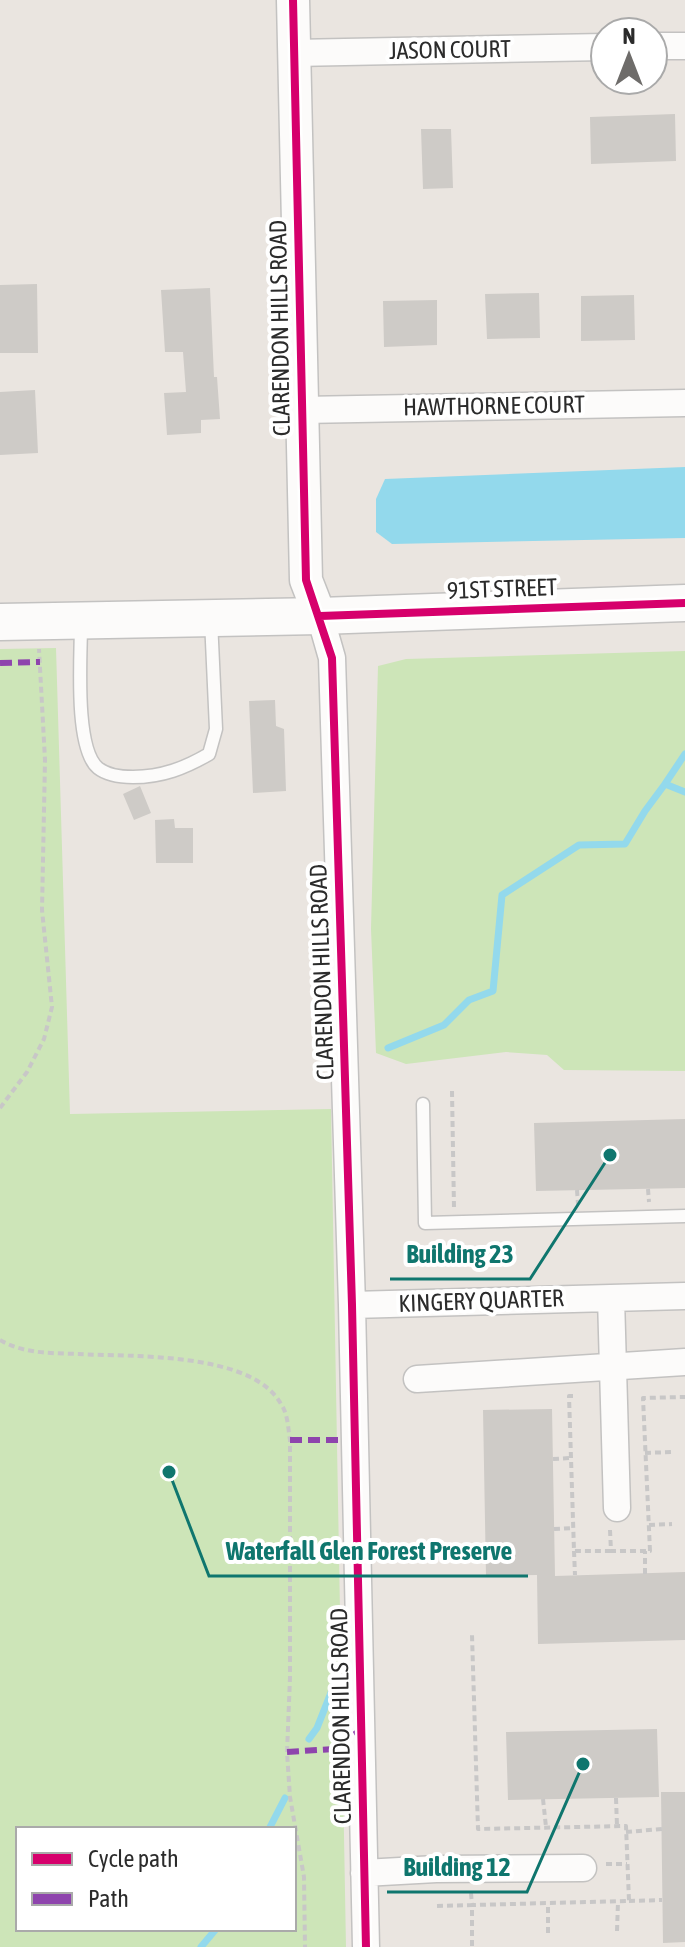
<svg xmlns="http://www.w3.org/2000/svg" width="685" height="1947" font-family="'Asap Condensed',sans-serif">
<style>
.green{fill:#cde5b8;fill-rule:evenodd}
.water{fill:#93d9ec}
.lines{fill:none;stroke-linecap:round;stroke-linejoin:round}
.stream{stroke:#93d9ec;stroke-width:7}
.building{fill:#cecbc7}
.service-casing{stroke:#c3c2c1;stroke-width:15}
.minor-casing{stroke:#c3c2c1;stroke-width:29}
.tertiary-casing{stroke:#c3c2c1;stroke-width:35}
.secondary-casing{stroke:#c3c2c1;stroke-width:39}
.path{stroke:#c8c7c7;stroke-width:4;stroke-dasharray:6 4;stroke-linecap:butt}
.service{stroke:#fcfbfa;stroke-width:12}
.minor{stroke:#fcfbfa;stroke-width:26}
.tertiary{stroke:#fcfbfa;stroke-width:32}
.secondary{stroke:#fcfbfa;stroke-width:36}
.quiet{stroke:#8e44ad;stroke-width:6;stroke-dasharray:12 6;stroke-linecap:butt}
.cycleway-casing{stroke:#fff;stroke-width:13}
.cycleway{stroke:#d6006c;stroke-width:8}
.labels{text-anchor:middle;stroke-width:8;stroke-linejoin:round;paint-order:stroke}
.street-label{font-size:24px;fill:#2b2b2b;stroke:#fff}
.leader{fill:none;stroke:#0f766e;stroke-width:3}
.callout-dot{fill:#0f766e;stroke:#fff;stroke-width:3}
.callout-label{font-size:26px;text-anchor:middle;font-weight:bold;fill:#0f766e;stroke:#fff;stroke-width:8;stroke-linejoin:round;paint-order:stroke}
</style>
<rect width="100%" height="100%" fill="#eae5e0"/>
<!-- green -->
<path class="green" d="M 56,648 L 70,1114 L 331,1109 L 346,1947 L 0,1947 L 0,649 ZM 294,1829 L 294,1929 L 18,1929 L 18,1829 Z
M 685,651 L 685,1071 L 564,1070 L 547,1055 L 506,1052 L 406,1064 L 376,1053 L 371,929 L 378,666 L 406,659 Z"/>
<!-- water -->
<path class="water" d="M 685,467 L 685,538 L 392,544 L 376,532 L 376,499 L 385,479 Z"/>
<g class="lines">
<!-- stream -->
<path class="stream" d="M 665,784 L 685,754
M 388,1048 L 444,1025 L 469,1000 L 493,991 L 502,895 L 579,845 L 625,844 L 645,811 L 665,784 L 685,792
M 309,1739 L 317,1728 L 336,1680
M 269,1829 L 285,1798
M 201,1947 L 216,1929"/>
</g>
<!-- building -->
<path class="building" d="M 675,114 L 676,161 L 591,164 L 590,117 Z
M 421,129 L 451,129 L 453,188 L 423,189 Z
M 37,284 L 38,353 L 0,353 L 0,285 Z
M 210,288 L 214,377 L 217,377 L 220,419 L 201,420 L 201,433 L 167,435 L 164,393 L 186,392 L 183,352 L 165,352 L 161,290 Z
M 539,293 L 540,338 L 487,339 L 485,294 Z
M 634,295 L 635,340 L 581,341 L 581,296 Z
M 437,300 L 437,345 L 384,347 L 383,301 Z
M 35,390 L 38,453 L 0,455 L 0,392 Z
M 275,700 L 276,726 L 284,729 L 286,791 L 253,793 L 249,701 Z
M 140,786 L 151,813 L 134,820 L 123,794 Z
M 174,819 L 175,828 L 193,828 L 193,863 L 156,863 L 155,820 Z
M 685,1119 L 685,1188 L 536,1191 L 534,1123 Z
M 552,1409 L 555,1576 L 685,1572 L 685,1640 L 538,1644 L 537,1575 L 486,1576 L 483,1410 Z
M 657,1729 L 659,1797 L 508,1800 L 506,1732 Z
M 661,1792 L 685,1792 L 685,1942 L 663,1943 Z"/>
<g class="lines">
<!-- service casing -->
<g class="service-casing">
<path id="service" d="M 81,624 C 81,655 74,748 98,768 C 108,776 122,777 133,777 C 162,777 185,768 209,754 L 216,729 L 211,620
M 423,1104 L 425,1223 L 685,1216"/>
</g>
<!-- minor casing -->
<g class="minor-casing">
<path id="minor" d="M 653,46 L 685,46
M 294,53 L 605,47
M 302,410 L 685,403
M 320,616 L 332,658 L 352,1305 L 366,1947
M 611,1298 L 617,1508
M 352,1305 L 685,1296
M 417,1379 L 685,1362
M 364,1873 L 436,1869 L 583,1868"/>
</g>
<!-- tertiary casing -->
<g class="tertiary-casing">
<path id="tertiary" d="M 293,0 L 306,580 L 320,616"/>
</g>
<!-- secondary casing -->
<g class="secondary-casing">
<path id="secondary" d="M 0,622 L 320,616 L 685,603"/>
</g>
<!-- path -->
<path class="path" d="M 452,1091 L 454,1208
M 0,1108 L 27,1072 L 44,1039 L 52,1007 L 42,910 L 45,760 L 39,649
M 648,1189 L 649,1202
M 577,1190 L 578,1204
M 0,1340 C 24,1354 51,1353 78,1354 C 131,1357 251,1351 281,1404 C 288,1414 288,1428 290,1440 L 290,1678 L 287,1752 L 290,1797 L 304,1877 L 305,1947
M 573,1396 L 569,1396 L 574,1551 L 611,1551
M 645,1453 L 671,1452
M 553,1459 L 570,1458
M 649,1525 L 672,1524
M 554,1529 L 573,1528
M 610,1530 L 611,1551 L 650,1551 L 643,1398 L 685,1397
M 574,1551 L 575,1575
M 645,1574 L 645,1551
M 616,1798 L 617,1826
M 543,1799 L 546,1827
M 626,1832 L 662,1829
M 606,1864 L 627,1864
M 471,1893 L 472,1905 L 629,1901 L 626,1826 L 478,1829 L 472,1635
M 629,1901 L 662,1900
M 437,1906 L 472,1905 L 472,1947
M 617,1931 L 618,1902
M 548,1933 L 548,1903"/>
<!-- service -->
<use href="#service" class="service"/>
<!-- minor -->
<use href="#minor" class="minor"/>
<!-- tertiary -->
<use href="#tertiary" class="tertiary"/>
<!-- secondary -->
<use href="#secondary" class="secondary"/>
<!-- quiet -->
<path class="quiet" d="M 0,663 L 40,662
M 290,1440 L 341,1440
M 287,1752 L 334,1749 L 362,1729"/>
<!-- cycleway casing -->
<g class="cycleway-casing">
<path id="cycleway" d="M 293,0 L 306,580 L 332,658 L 352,1305 L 366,1947
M 320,616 L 685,603"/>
</g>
<!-- cycleway -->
<use href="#cycleway" class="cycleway"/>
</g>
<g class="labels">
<!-- street labels -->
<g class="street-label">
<text transform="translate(450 50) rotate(-1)" y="8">JASON COURT</text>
<text transform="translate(280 328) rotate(-91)" y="8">CLARENDON HILLS ROAD</text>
<text transform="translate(494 406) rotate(-1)" y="8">HAWTHORNE COURT</text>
<text transform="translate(502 589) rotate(-2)" y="8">91ST STREET</text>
<text transform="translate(322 972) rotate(-92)" y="8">CLARENDON HILLS ROAD</text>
<text transform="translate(481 1301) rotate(-2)" y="8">KINGERY QUARTER</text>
<text transform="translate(341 1716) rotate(-91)" y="8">CLARENDON HILLS ROAD</text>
</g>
</g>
<!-- callouts -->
<path class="leader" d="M610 1155L530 1279H390M169 1472L209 1576H528M583 1764L527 1892H387"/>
<g class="callout-dot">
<circle cx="610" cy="1155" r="8"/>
<circle cx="169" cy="1472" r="8"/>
<circle cx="583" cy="1764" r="8"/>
</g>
<g class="callout-label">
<text x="460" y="1263">Building 23</text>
<text x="369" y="1560">Waterfall Glen Forest Preserve</text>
<text x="457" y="1876">Building 12</text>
</g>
<!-- legend -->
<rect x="16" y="1827" width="280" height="104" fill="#ffffff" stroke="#aaaaaa" stroke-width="2"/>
<rect x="32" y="1853" width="40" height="12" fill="#d6006c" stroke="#aaaaaa" stroke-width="2"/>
<text x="88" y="1867" font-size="24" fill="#2b2b2b">Cycle path</text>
<rect x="32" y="1893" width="40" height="12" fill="#8e44ad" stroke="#aaaaaa" stroke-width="2"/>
<text x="88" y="1907" font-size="24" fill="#2b2b2b">Path</text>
<!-- north arrow -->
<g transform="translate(629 56)"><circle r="38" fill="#ffffff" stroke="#aaaaaa" stroke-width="2"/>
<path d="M0-6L14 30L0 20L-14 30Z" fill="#6e6c6a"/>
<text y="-12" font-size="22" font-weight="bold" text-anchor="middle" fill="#2b2b2b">N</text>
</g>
</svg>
